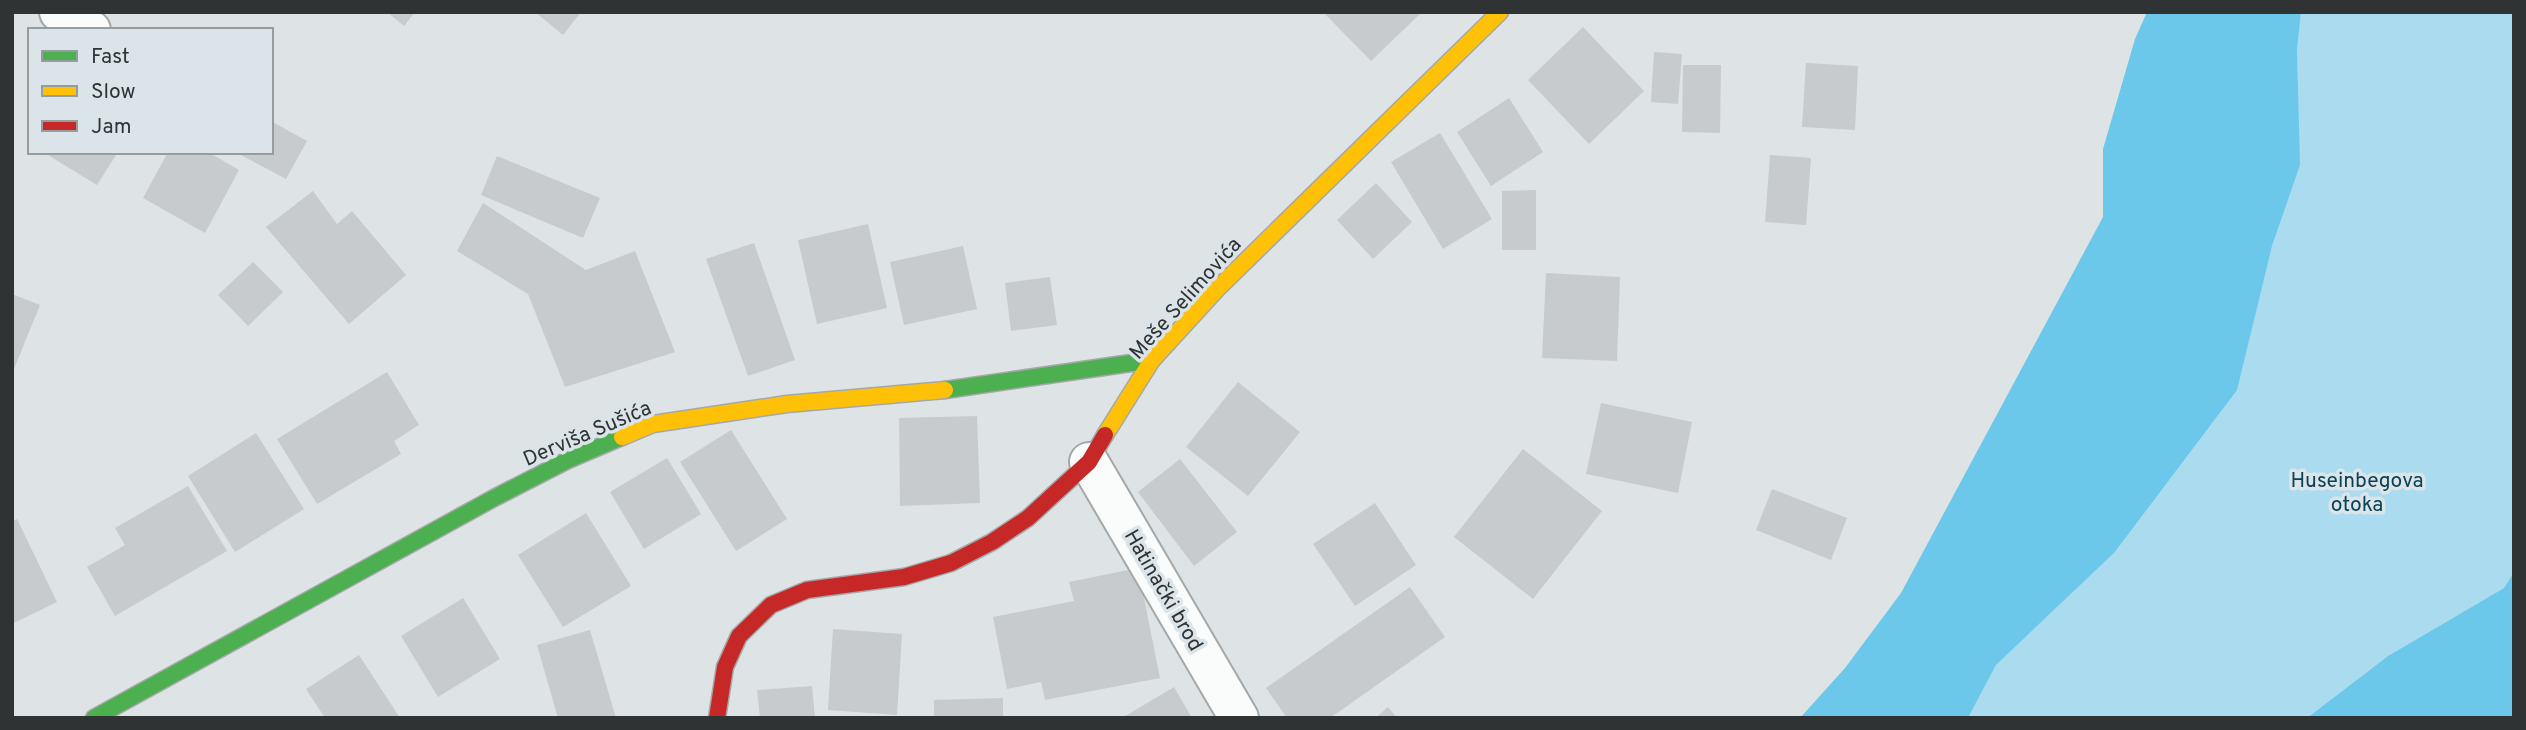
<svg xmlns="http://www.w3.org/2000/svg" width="2526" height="730" font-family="Overpass,sans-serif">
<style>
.green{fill:#abdbef}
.water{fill:#6cc8ea}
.building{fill:#c7cbcd}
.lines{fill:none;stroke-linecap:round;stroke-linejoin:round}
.street-casing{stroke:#a4a8a9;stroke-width:42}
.fast-casing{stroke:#a4a8a9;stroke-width:19}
.slow-casing{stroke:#a4a8a9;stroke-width:19}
.jam-casing{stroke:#a4a8a9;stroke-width:19}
.street{stroke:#fafbfb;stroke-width:38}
.fast{stroke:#4caf50;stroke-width:16}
.slow{stroke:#ffc107;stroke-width:16}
.jam{stroke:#c62828;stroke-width:16}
.labels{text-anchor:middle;stroke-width:7;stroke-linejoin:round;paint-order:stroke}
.street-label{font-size:21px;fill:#2f3334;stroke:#dbe4e8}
.park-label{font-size:21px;fill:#0a4255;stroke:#dbe4e8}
</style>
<rect width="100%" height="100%" fill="#dee3e5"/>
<!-- green -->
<path class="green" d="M 2301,12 L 2514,12 L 2514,572 L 2504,588 L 2388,656 L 2307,718 L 1968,718 L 1996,665 L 2114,553 L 2272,246 L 2299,165 L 2297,50 Z"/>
<!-- water -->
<path class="water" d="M 2147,12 L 2301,12 L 2297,50 L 2300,165 L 2272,246 L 2237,390 L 2114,553 L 1996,665 L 1968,718 L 1800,718 L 1845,668 L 1901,593 L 2103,217 L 2103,149 L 2135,39 Z
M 2514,572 L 2514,718 L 2307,718 L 2388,656 L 2504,588 Z"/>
<!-- building -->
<path class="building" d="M 387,12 L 415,12 L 404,26 Z
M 535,12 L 581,12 L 563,35 Z
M 1323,12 L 1422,12 L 1371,61 Z
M 1583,27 L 1644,91 L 1589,144 L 1528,80 Z
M 1654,52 L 1682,54 L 1678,104 L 1651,102 Z
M 1806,63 L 1858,66 L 1855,130 L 1802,127 Z
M 1683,65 L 1721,65 L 1720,133 L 1682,132 Z
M 1509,98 L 1543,152 L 1491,186 L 1457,132 Z
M 271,121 L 307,141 L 286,179 L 241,155 L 243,152 L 271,152 Z
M 1440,133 L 1492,219 L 1443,249 L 1391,162 Z
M 43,152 L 118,152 L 97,185 Z
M 168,152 L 208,152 L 239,170 L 205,233 L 143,198 Z
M 1770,155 L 1811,158 L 1806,225 L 1765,222 Z
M 497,156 L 600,198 L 583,238 L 481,195 Z
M 1376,183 L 1412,222 L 1373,259 L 1337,220 Z
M 1536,190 L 1536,250 L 1502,250 L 1502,191 Z
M 313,191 L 337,224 L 352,211 L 406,275 L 349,324 L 266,227 Z
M 483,203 L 586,270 L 635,251 L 675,352 L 565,387 L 528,294 L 457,251 Z
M 868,224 L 887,308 L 817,324 L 798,240 Z
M 754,243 L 795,360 L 748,376 L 706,259 Z
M 963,246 L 977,309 L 904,325 L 890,262 Z
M 253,262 L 283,292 L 248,326 L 218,295 Z
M 1546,273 L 1620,277 L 1617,361 L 1542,358 Z
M 1050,277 L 1057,325 L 1011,331 L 1005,283 Z
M 12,294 L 40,305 L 12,374 Z
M 387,372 L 419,425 L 394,441 L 401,454 L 317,504 L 277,439 Z
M 1238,382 L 1300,432 L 1248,496 L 1186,447 Z
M 1601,403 L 1692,422 L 1678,493 L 1586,474 Z
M 977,416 L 980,503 L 900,506 L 899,418 Z
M 731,430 L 787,519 L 736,551 L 680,462 Z
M 256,433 L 304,509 L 235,552 L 188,476 Z
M 1523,449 L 1602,511 L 1533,599 L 1454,537 Z
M 667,458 L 701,514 L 644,549 L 610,492 Z
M 1180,459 L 1237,532 L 1194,566 L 1138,492 Z
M 188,486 L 227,551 L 115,616 L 87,567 L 125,545 L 115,528 Z
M 1772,489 L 1847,518 L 1831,560 L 1756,530 Z
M 1375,503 L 1416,565 L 1355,606 L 1313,544 Z
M 586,513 L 631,586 L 563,627 L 518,555 Z
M 17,519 L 57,602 L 12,624 L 12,521 Z
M 1138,568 L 1160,678 L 1045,700 L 1041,682 L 1007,689 L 993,617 L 1074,601 L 1069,582 Z
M 1410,587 L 1445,637 L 1330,718 L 1287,718 L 1266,688 Z
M 463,598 L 500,659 L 438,697 L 401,636 Z
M 833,629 L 902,634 L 897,715 L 828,710 Z
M 590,630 L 616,718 L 558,718 L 537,645 Z
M 359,655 L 400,718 L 325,718 L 306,689 Z
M 812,686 L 815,718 L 760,718 L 757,690 Z
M 1174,687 L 1192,718 L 1122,718 Z
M 1003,698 L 1003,718 L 934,718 L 934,700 Z
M 1388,707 L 1397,718 L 1375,718 Z"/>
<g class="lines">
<!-- street casing -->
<g class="street-casing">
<path id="street" d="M 59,12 L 91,30
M 1089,462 L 1239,718"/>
</g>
<!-- fast casing -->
<g class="fast-casing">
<path id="fast" d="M 945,390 L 1152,360
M 94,718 L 494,498 L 568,460 L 622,437"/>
</g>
<!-- slow casing -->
<g class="slow-casing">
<path id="slow" d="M 1105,435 L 1152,360 L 1216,290 L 1500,12
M 622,437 L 653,424 L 787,404 L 945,390"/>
</g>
<!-- jam casing -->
<g class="jam-casing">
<path id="jam" d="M 717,718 L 725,667 L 739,636 L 771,605 L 807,590 L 904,577 L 951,563 L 992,542 L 1028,518 L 1089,462 L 1105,435"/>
</g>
<!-- street -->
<use href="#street" class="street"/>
<!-- fast -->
<use href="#fast" class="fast"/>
<!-- slow -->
<use href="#slow" class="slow"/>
<!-- jam -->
<use href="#jam" class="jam"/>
</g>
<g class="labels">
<!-- street labels -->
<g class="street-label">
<text transform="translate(1185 298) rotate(-48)" y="7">Meše Selimovića</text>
<text transform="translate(587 433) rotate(-23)" y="7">Derviša Sušića</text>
<text transform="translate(1164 590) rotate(60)" y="7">Hatinački brod</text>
</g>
<!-- park labels -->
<g class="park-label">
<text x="2357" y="487">Huseinbegova<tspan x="2357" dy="24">otoka</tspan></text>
</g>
</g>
<!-- border -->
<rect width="2526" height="730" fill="none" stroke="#2f3334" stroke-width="28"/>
<!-- legend -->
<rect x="28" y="28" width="245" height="126" fill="#dbe4e8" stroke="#969da0" stroke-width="2"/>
<rect x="42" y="51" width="35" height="10" fill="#4caf50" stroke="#969da0" stroke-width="2"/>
<text x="91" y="63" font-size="21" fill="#2f3334">Fast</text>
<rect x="42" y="86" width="35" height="10" fill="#ffc107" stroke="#969da0" stroke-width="2"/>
<text x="91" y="98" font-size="21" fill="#2f3334">Slow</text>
<rect x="42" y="121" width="35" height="10" fill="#c62828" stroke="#969da0" stroke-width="2"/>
<text x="91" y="133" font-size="21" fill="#2f3334">Jam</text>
</svg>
